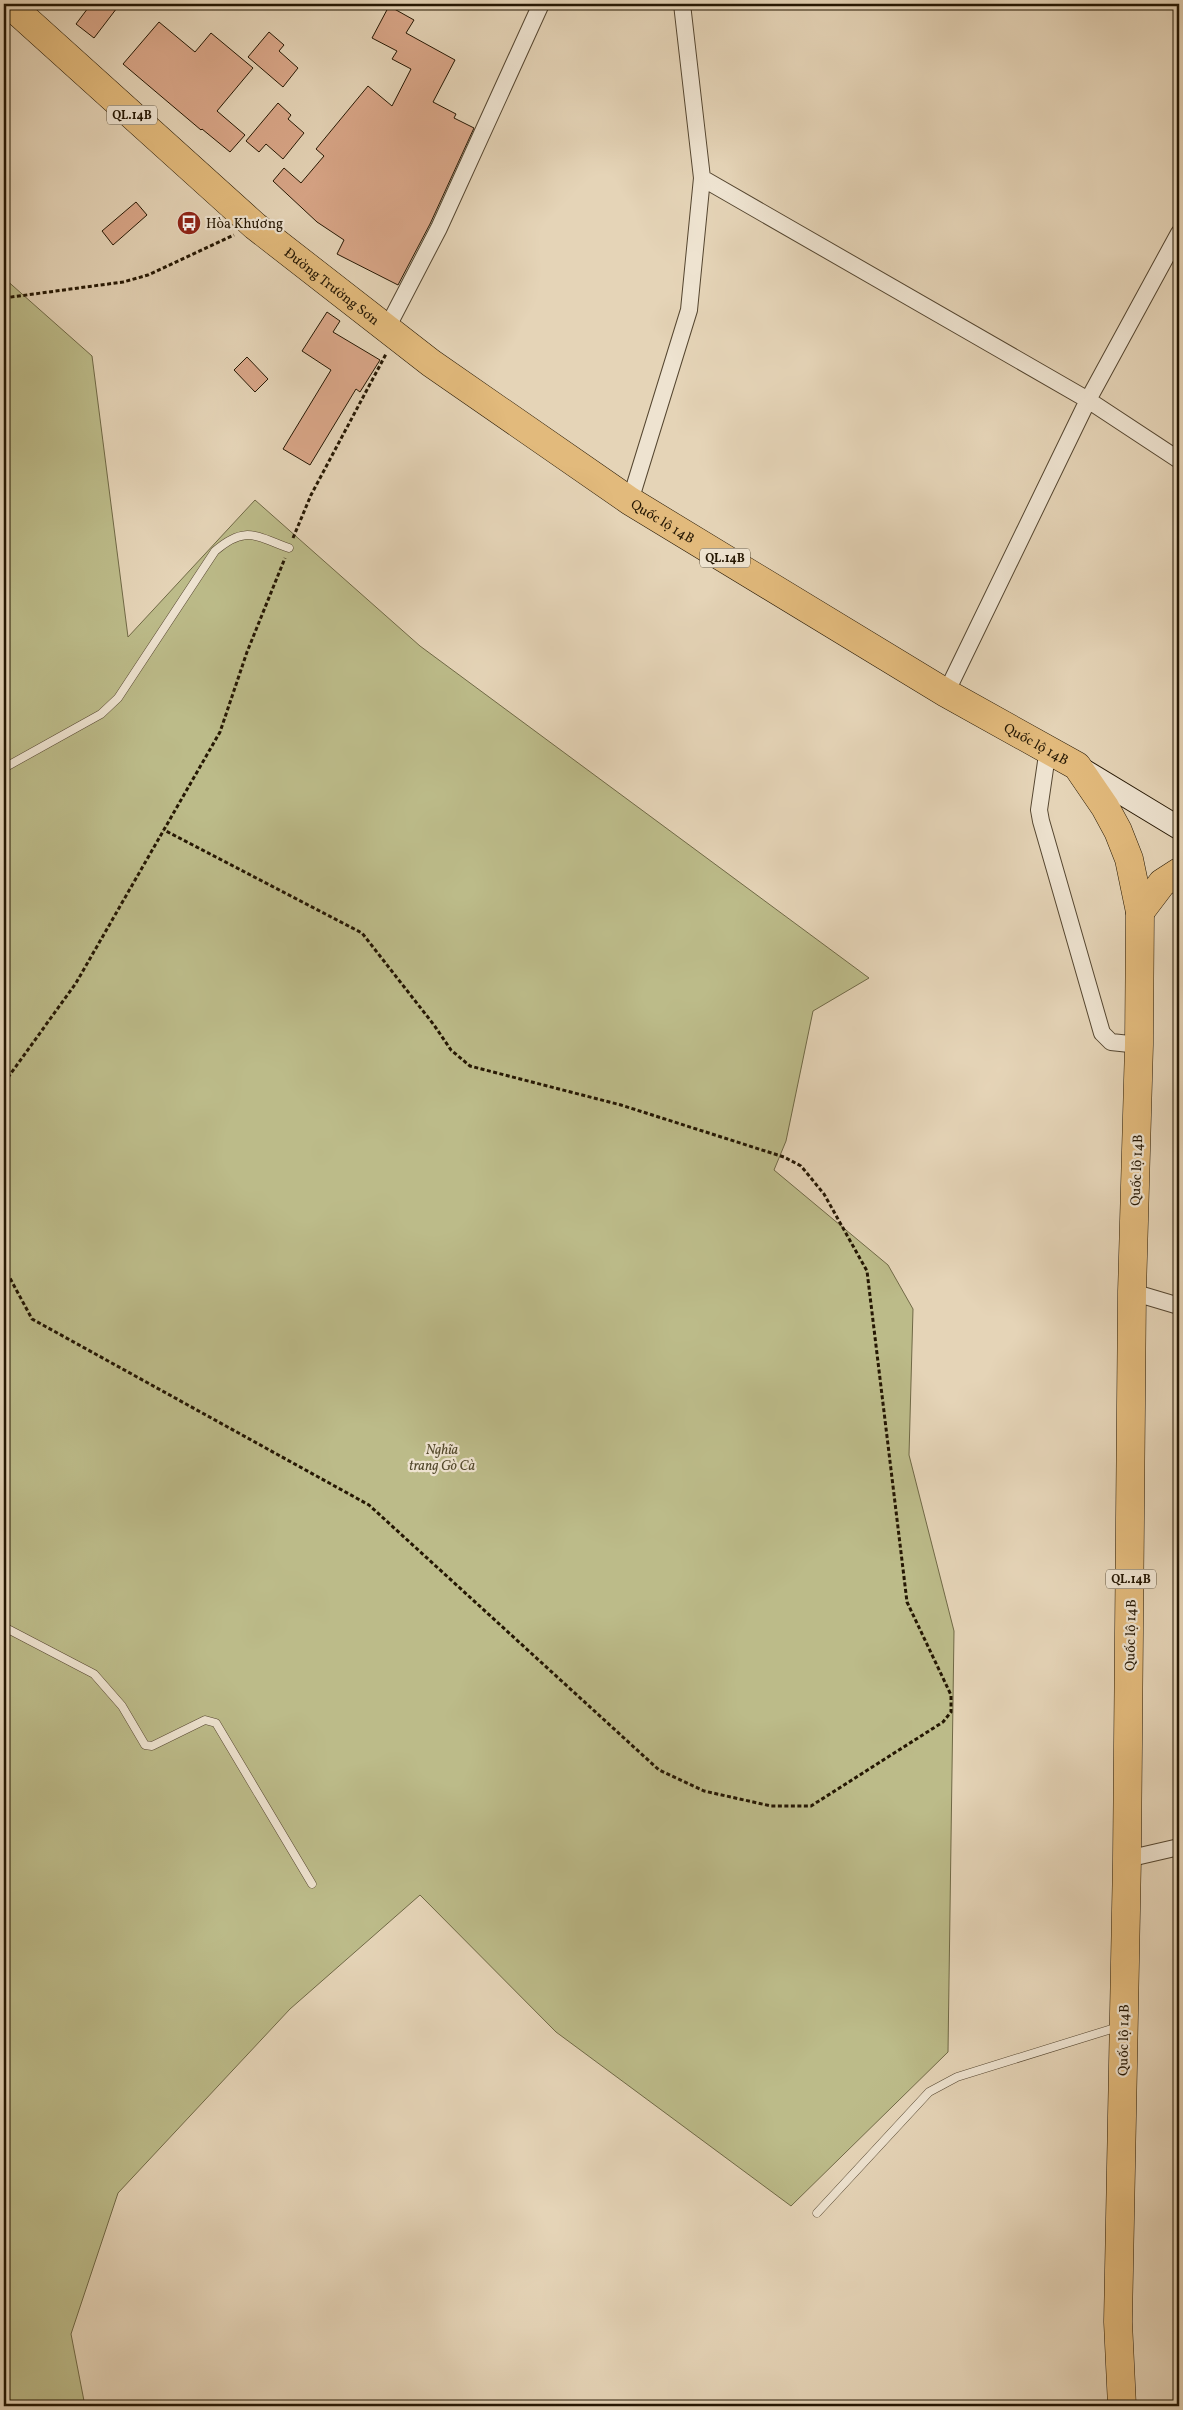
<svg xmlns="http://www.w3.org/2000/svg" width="1183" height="2410" font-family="Vollkorn,serif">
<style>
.green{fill:#bcbb89;stroke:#706946}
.building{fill:#d9a688;stroke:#251703}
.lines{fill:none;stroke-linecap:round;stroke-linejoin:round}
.lane-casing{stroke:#554630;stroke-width:9}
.street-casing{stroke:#554630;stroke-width:18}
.secondary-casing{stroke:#251703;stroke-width:24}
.highway-casing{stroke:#251703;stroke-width:29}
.path{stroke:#251703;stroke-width:3;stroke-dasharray:4 2.5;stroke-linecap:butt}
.lane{stroke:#eee3d0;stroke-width:8}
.street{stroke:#eee3d0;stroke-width:16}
.secondary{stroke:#eee3d0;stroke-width:22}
.highway{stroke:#e2ba7c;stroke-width:28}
.labels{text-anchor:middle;stroke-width:4.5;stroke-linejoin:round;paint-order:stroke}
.shield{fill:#eee3d0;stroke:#615440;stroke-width:1}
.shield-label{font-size:12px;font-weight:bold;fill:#251703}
.poi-label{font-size:14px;fill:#251703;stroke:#eee3d0;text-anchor:start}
.street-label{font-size:14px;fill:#251703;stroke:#eee3d0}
.park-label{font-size:14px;font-style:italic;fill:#52482b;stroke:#eee3d0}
</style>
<rect width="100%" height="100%" fill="#e5d4b7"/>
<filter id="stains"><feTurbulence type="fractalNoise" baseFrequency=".004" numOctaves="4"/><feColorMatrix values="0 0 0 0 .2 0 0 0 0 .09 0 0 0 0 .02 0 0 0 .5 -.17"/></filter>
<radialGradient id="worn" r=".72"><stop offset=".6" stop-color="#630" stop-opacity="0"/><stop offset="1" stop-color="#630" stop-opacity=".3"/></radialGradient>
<!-- green -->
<path class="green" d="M 4,278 L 92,356 L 128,637 L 255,500 L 420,646 L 869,978 L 813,1011 L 786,1141 L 774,1170 L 888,1265 L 913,1309 L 909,1455 L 954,1631 L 948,2052 L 791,2206 L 556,2032 L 420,1895 L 290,2009 L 118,2193 L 71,2334 L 85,2406 L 4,2406 Z"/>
<!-- building -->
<path class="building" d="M 91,4 L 120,4 L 94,38 L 76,24 Z
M 389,6 L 414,20 L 406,33 L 455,60 L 433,102 L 456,114 L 454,118 L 474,128 L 430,224 L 398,285 L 337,254 L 344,240 L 317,222 L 273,181 L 284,168 L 301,183 L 324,156 L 316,149 L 368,86 L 392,106 L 411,69 L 392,59 L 397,51 L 372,38 Z
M 159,22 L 195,52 L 211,33 L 253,68 L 217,111 L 245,135 L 230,152 L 202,129 L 201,130 L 123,64 Z
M 269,32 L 284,45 L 279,51 L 298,68 L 283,87 L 248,57 Z
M 278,103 L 291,115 L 288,119 L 304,133 L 283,159 L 266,144 L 259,152 L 246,141 Z
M 136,202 L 147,215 L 113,245 L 102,231 Z
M 327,312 L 340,321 L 333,332 L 380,360 L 360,392 L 356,389 L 310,465 L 283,449 L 331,370 L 302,351 Z
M 247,357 L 268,379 L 255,392 L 234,370 Z"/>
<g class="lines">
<!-- lane casing -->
<g class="lane-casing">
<path id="lane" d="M 4,768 L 101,714 L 118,698 L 215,551 C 245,525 255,536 289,548
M 4,1627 L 94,1674 L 122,1706 L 145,1745 L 152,1746 L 205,1720 L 216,1723 L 312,1884
M 4,2026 L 5,2026
M 817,2213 L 929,2092 L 957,2077 L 1118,2027"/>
</g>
<!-- street casing -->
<g class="street-casing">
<path id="street" d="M 702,178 L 1088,400 L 1179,460
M 387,328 L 439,228 L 541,4
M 630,501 L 689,310 L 702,178 L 682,4
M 946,693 L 1088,400 L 1179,233
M 1048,748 L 1039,810 L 1041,821 L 1102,1033 L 1111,1042 L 1139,1045
M 1132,1292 L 1179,1306
M 1127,1859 L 1179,1847"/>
</g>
<!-- secondary casing -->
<g class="secondary-casing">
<path id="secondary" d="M 1080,768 L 1179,828"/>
</g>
<!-- highway casing -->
<g class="highway-casing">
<g id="highway">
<path id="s1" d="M 9,4 L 255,226 L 431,363 L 630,501 L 946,693 L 1077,766 L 1105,807 L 1118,831 L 1129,859 L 1140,912 L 1139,1045 L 1132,1292 L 1127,1859 L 1118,2322 L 1122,2406"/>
<path d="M 1140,912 L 1162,883 L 1179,872"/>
</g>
</g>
<!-- path -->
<path class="path" d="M 4,298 L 123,282 L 148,275 L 234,235
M 293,538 L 311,495 L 386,354
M 4,1083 L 76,983 L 220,732 L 247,652 L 285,558
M 4,1267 L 32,1319 L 369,1505 L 659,1770 L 704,1791 L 771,1806 L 811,1806 L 943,1722 L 951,1712 L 951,1695 L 907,1602 L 867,1271 L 824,1194 L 801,1166 L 784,1157 L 621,1105 L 470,1066 L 451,1050 L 434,1025 L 362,933 L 164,830"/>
<!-- lane -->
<use href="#lane" class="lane"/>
<!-- street -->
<use href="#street" class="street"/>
<!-- secondary -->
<use href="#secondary" class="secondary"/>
<!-- highway -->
<use href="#highway" class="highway"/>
</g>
<!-- icons -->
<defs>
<g id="bus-disc" transform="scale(1.25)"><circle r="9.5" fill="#8f2418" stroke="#eee3d0"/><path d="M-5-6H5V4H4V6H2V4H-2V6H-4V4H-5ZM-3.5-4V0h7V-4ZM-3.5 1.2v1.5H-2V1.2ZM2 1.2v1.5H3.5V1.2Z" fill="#fff"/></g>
</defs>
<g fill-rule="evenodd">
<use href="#bus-disc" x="189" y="223"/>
</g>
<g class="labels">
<!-- shield labels -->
<g class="shield">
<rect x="107" y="105.5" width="50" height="19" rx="4"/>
<rect x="700" y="548.5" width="50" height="19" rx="4"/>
<rect x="1106" y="1569.5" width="50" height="19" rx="4"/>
</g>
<g class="shield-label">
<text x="132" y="119">QL.14B</text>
<text x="725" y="562">QL.14B</text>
<text x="1131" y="1583">QL.14B</text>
</g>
<!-- poi labels -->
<g class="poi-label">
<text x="206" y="228">Hòa Khương</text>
</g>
<!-- street labels -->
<g class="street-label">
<text dy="5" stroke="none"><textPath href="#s1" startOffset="429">Đường Trường Sơn</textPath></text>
<text dy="5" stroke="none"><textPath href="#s1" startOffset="835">Quốc lộ 14B</textPath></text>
<text dy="5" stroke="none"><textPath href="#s1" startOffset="1270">Quốc lộ 14B</textPath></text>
<text transform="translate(1136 1170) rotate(-88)" y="5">Quốc lộ 14B</text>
<text transform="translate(1130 1635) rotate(-89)" y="5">Quốc lộ 14B</text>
<text transform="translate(1123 2040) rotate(-89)" y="5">Quốc lộ 14B</text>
</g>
<!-- park labels -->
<g class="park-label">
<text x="442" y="1454">Nghĩa<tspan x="442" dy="16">trang Gò Cà</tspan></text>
</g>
</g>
<!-- margin -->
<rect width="1183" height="2410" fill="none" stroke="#e5d4b7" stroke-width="20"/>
<rect x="5" y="5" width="1173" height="2400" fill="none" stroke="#251703" stroke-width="2.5"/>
<rect x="10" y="10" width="1163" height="2390" fill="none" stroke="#251703"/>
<rect width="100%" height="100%" filter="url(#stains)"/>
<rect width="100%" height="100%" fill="url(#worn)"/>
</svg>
